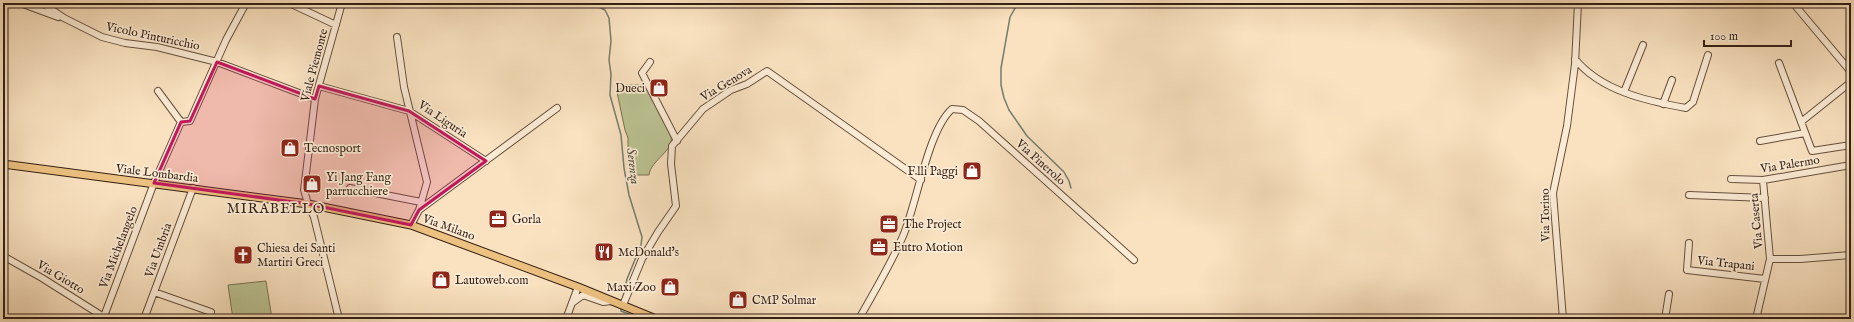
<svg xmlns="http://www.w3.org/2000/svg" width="1854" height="322" font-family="'IM FELL English',serif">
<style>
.green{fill:#bcc494;stroke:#787254}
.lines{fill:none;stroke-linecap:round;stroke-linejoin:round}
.stream{stroke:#737e71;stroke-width:1.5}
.minor-casing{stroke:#65503e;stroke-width:8}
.major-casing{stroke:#331f13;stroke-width:9}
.minor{stroke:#fcecd6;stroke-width:6}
.major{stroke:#edc180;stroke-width:7}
.marked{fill:#c2185b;fill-opacity:0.2;stroke:#c2185b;stroke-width:3;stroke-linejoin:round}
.labels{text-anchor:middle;stroke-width:3.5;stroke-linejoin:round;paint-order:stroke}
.street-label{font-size:12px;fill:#331f13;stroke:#fcecd6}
.poi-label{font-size:12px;fill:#331f13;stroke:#fcecd6;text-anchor:start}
.water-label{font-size:13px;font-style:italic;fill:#534f42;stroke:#fcecd6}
.quarter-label{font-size:14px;letter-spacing:1px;fill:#331f13;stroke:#fcecd6}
</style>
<rect width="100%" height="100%" fill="#fae2c0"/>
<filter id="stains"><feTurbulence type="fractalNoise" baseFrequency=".005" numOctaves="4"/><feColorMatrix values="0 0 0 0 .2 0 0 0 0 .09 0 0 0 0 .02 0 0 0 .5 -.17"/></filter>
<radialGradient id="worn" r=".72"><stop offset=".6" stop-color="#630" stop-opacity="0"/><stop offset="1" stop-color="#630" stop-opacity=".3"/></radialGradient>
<!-- green -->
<path class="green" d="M 625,85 L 647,85 L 671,134 C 675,152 651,159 649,175 L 637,175 L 633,171 L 628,161 L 628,138 L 625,130 L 617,92 Z
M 266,281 L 272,319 L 233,319 L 228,285 Z"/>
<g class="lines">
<!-- stream -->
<path class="stream" d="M 595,3 L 597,6 L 605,10 L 609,18 L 611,41 L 609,60 L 611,74 L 610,95 L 621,135 L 624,168 L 629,195 L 642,237 L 641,245 L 627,279 L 622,302
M 1018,3 L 1010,17 L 1001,68 L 1001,85 L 1004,98 L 1009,110 L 1027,136 L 1064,172 L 1069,181 L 1071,188
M 621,308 L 621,311 L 642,319"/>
<!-- minor casing -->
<g class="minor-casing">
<path id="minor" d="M 20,3 L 58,17
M 42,3 L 64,18 L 102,37 L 125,43 L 157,47 L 217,62 L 315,99
M 289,3 L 336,25
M 1793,3 L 1851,72
M 397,37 L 404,87 L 427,182 L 419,210
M 1575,59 C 1601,91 1647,101 1686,108 L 1693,102 L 1708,55
M 650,62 L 642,73 L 677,141
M 1779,63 L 1812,151 L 1851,145
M 319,86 L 409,111 L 486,161
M 158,91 L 181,122
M 1624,92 L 1643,45
M 1663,104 L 1672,80
M 1801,122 L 1851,82
M 1760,141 L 1805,133
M 1731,179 L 1763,180 L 1851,165
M 350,188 L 421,202
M 1689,195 L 1765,198
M 411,225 L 419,210 L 557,108
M 1689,243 L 1687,270 L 1765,279
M 3,256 L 42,278 L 107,319
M 1770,259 L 1800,259 L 1851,255
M 154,292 L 211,312
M 572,303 L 583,295 L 603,302 L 612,301
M 623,305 L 642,259 L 658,232 L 676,206 L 671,164 L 672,146 L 703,109 L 731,90 L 747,84 L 767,71 L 921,180
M 103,319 L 154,183 L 181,122 L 190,121 L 226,40 L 246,3
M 144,319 L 193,188
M 339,319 L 314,217 L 308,204 L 304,190 L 315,99 L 342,3
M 566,319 L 578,287
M 859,319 C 874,292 891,264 903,236 C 917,203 928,130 952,109 L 963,110 L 979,121 L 1134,260
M 1563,319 L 1553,193 L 1567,126 L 1575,64 L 1578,3
M 1665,319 L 1669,294
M 1756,319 L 1770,259 L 1763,180"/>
</g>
<!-- major casing -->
<g class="major-casing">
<path id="major" d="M 3,164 L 308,204 L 411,225 L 578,287 L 656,319"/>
</g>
<!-- minor -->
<use href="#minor" class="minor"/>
<!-- major -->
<use href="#major" class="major"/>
</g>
<!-- marked area -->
<path class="marked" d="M 217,62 L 315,99 L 319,86 L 409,111 L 486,161 L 419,210 L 411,225 L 308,204 L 154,183 L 181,122 L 190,121 Z"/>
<!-- icons -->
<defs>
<g id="shop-square" transform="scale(1)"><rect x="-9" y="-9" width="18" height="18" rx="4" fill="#8f2418" stroke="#fcecd6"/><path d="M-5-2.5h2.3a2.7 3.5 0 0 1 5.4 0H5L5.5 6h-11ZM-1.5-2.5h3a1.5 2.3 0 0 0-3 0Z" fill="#fff"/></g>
<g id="office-square" transform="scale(1)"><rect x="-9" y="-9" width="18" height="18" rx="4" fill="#8f2418" stroke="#fcecd6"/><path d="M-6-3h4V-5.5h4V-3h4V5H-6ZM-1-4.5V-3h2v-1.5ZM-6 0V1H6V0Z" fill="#fff"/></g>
<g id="restaurant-square" transform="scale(1)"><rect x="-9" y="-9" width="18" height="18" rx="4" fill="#8f2418" stroke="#fcecd6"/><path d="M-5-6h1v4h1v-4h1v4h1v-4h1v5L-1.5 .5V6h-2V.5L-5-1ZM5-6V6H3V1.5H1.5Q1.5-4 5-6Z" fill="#fff"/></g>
<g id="church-square" transform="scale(1)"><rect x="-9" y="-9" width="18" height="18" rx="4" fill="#8f2418" stroke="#fcecd6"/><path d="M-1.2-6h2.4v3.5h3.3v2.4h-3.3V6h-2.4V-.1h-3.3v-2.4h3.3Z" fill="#fff"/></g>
</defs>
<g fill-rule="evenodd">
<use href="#shop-square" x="659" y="88"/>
<use href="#shop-square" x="290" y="148"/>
<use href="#shop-square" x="972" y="171"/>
<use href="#shop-square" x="312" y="184"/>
<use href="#office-square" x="498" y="219"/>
<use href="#office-square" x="889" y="224"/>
<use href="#office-square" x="879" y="247"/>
<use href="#restaurant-square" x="604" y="252"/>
<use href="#church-square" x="243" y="255"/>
<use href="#shop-square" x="441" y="280"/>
<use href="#shop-square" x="670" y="287"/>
<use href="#shop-square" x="738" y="300"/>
</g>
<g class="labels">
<!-- street labels -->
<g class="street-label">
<text transform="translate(153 36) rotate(12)" y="4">Vicolo Pinturicchio</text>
<text transform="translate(314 65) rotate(-75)" y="4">Viale Piemonte</text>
<text transform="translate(726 83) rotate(-31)" y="4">Via Genova</text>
<text transform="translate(443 119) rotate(34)" y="4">Via Liguria</text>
<text transform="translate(1041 162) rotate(42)" y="4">Via Pinerolo</text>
<text transform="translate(1790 164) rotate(-9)" y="4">Via Palermo</text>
<text transform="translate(157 173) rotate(7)" y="4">Viale Lombardia</text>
<text transform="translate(1545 215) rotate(-91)" y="4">Via Torino</text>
<text transform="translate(1756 221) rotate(-95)" y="4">Via Caserta</text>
<text transform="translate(449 227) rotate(20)" y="4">Via Milano</text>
<text transform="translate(118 247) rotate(-69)" y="4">Via Michelangelo</text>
<text transform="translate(158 250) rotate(-70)" y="4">Via Umbria</text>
<text transform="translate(1726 263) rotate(6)" y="4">Via Trapani</text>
<text transform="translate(61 277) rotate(31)" y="4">Via Giotto</text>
</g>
<!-- poi labels -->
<g class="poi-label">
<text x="645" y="92" text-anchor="end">Dueci</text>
<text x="304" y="152">Tecnosport</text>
<text x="958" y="175" text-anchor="end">F.lli Paggi</text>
<text x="326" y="181">Yi Jang Fang<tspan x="326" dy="14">parrucchiere</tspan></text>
<text x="512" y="223">Gorla</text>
<text x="903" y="228">The Project</text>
<text x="893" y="251">Eutro Motion</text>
<text x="257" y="252">Chiesa dei Santi<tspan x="257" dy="14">Martiri Greci</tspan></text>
<text x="618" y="256">McDonald's</text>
<text x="455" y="284">Lautoweb.com</text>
<text x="656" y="291" text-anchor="end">Maxi Zoo</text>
<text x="752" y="304">CMP Solmar</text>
</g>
<!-- water labels -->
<g class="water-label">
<text transform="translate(634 166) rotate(83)" y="5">Serenza</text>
</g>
<!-- quarter labels -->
<g class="quarter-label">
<text x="276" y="213">MIRABELLO</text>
</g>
</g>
<!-- margin -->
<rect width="1854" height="322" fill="none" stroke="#fae2c0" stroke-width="16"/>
<rect x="4" y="4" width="1846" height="314" fill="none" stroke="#331f13" stroke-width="2"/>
<rect x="8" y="8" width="1838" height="306" fill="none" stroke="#331f13"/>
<!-- scale -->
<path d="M1704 40v6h87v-6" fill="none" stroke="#331f13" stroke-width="2"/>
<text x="1710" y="40" font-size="12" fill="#331f13" stroke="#fcecd6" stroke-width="3" paint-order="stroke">100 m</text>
<rect width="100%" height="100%" filter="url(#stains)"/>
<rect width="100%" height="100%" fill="url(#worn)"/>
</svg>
